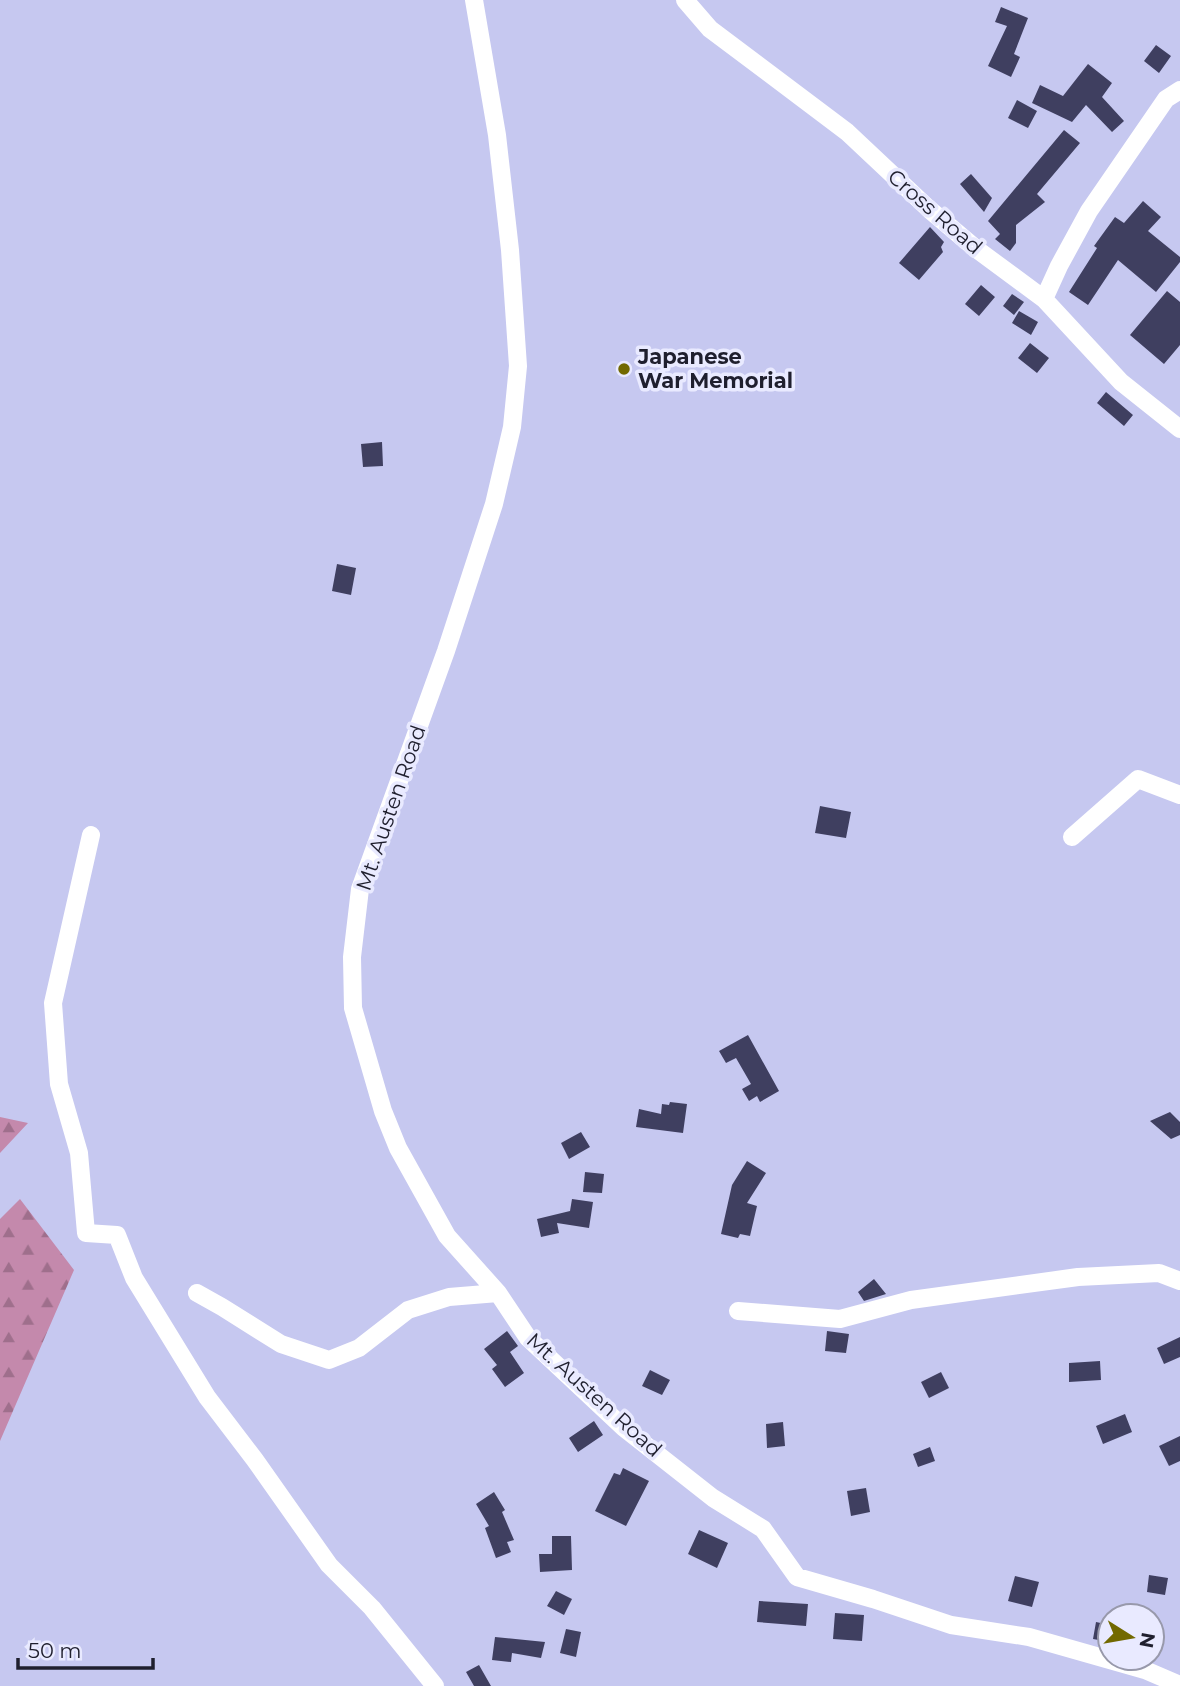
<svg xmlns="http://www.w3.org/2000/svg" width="1180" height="1686" font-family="Montserrat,sans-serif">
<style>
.forest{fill:url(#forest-firs)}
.building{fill:#3f3f60}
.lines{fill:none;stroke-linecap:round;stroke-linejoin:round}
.minor{stroke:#fff;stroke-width:18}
.poi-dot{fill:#726900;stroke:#e9eaff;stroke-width:2.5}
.labels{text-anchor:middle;stroke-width:7;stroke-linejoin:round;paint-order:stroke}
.street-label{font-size:21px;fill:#1f1f2e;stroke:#e9eaff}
.poi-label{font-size:21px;font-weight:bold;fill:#1f1f2e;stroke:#e9eaff;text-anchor:start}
</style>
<defs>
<pattern id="forest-firs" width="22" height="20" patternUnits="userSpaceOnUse" patternTransform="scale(1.75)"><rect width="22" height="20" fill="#c489ac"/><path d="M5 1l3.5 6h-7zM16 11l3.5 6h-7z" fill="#9f6f8c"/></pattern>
</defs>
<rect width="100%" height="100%" fill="#c6c8f0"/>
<!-- forest -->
<path class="forest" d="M 0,1117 L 28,1123 L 0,1153 Z
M 20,1199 L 74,1270 L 0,1441 L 0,1219 Z"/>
<!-- building -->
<path class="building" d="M 1001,7 L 1028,18 L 1014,54 L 1020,57 L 1011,77 L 988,66 L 1007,26 L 995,22 Z
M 1156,45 L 1171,56 L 1159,73 L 1144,61 Z
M 1088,64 L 1112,83 L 1102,97 L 1124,121 L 1112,132 L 1086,105 L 1072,122 L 1032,103 L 1040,85 L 1063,96 Z
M 1017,100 L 1037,111 L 1028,128 L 1008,118 Z
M 1064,130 L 1080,143 L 1037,194 L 1045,202 L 1016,225 L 1016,243 L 1010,251 L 995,239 L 1000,234 L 988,221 Z
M 971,174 L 992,198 L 984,212 L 960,184 Z
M 1143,201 L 1161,217 L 1148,231 L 1180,257 L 1180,262 L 1156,292 L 1118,260 L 1088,305 L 1069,292 L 1097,248 L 1094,246 L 1115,217 L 1124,223 Z
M 930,227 L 944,242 L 941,247 L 943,252 L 919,280 L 899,263 Z
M 981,285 L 995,297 L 979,316 L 965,304 Z
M 1167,291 L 1180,302 L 1180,345 L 1164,364 L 1130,335 Z
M 1012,294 L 1024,302 L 1014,315 L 1003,306 Z
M 1019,311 L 1038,322 L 1031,335 L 1012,323 Z
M 1030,343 L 1049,358 L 1037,373 L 1018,358 Z
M 1106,392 L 1133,415 L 1124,426 L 1097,403 Z
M 382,442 L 383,466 L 363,467 L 361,444 Z
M 337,564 L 356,568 L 351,595 L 332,591 Z
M 820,806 L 851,812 L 846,838 L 815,833 Z
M 748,1035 L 779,1091 L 760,1102 L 757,1096 L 749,1101 L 742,1089 L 751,1084 L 736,1058 L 726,1063 L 719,1051 Z
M 670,1102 L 687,1104 L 683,1133 L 636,1127 L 639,1109 L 661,1114 L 662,1104 L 669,1105 Z
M 1170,1112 L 1180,1122 L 1180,1135 L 1171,1139 L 1150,1121 Z
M 581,1132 L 590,1147 L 569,1159 L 561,1143 Z
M 747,1161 L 766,1173 L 747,1203 L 757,1206 L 750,1236 L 740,1234 L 738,1238 L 721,1234 L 732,1185 Z
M 585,1172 L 604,1174 L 602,1193 L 583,1192 Z
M 572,1199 L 593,1202 L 589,1228 L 557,1223 L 559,1233 L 541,1237 L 537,1219 L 570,1211 Z
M 874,1279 L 886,1294 L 864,1301 L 858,1292 Z
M 507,1331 L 518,1346 L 510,1352 L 524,1373 L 505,1387 L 492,1369 L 497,1365 L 484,1349 Z
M 827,1331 L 849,1334 L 846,1353 L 825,1351 Z
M 1180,1337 L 1180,1357 L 1164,1364 L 1157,1348 Z
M 1100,1361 L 1101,1380 L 1069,1382 L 1069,1363 Z
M 650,1370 L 670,1380 L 662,1395 L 642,1386 Z
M 941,1372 L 949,1388 L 929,1398 L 921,1382 Z
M 1125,1414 L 1132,1432 L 1103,1444 L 1096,1426 Z
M 594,1421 L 603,1435 L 578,1452 L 569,1438 Z
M 783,1422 L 785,1446 L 767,1448 L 766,1424 Z
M 1180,1436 L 1180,1461 L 1169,1466 L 1159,1446 Z
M 930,1447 L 935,1461 L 918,1467 L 913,1454 Z
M 623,1468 L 649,1481 L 626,1526 L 595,1511 L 614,1473 L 620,1475 Z
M 866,1488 L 870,1512 L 851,1516 L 847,1491 Z
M 494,1492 L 505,1510 L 502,1512 L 514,1540 L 507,1542 L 511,1552 L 496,1558 L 485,1528 L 489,1526 L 476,1504 Z
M 699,1530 L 728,1543 L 717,1568 L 688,1554 Z
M 552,1536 L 571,1536 L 572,1570 L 540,1572 L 539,1554 L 552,1554 Z
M 1149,1575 L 1168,1578 L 1165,1595 L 1147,1592 Z
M 1015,1576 L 1039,1582 L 1032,1607 L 1008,1601 Z
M 556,1591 L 572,1599 L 564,1615 L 547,1606 Z
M 759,1601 L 808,1604 L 806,1626 L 757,1622 Z
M 835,1613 L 864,1615 L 862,1641 L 833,1639 Z
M 1096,1622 L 1110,1625 L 1110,1642 L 1093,1639 Z
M 566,1629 L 581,1632 L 576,1657 L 560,1653 Z
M 495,1637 L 545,1642 L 541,1658 L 512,1653 L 511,1662 L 492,1660 Z
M 479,1665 L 491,1686 L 474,1686 L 466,1672 Z"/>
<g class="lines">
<!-- minor -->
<path class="minor" d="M 474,0 L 497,135 L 510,250 L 518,366 L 512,427 L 494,504 L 446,651 L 360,889 L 352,957 L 353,1008 L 383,1111 L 398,1148 L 447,1236 L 498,1293 L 528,1338 L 624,1428 L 713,1498 L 763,1529 L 797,1577 L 873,1599 L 951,1625 L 1029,1637 L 1145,1670 L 1180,1685
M 685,0 L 710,29 L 847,132 L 930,210 L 975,248 L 1044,299 L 1121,382 L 1180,429
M 1044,299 L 1059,266 L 1089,211 L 1166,99 L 1180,90
M 91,835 L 53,1003 L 59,1084 L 79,1153 L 86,1233 L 117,1235 L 134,1278 L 207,1397 L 255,1460 L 329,1565 L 372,1608 L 435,1686
M 1072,837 L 1138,779 L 1180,795
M 197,1293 L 222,1307 L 281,1344 L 329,1360 L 359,1348 L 408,1310 L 449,1297 L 498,1293
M 738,1311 L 840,1319 L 911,1300 L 1078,1277 L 1159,1273 L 1180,1281"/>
</g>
<!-- markers -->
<circle class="poi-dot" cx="624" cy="369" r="7"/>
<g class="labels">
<!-- street labels -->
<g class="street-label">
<text transform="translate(935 212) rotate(41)" y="7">Cross Road</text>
<text transform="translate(391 808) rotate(-71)" y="7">Mt. Austen Road</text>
<text transform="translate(594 1395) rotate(42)" y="7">Mt. Austen Road</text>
</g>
<!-- poi labels -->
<g class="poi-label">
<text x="638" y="364">Japanese<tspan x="638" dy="24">War Memorial</tspan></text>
</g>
</g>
<!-- north arrow -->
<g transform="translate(1131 1637) rotate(101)"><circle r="33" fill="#e9eaff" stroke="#9899ab" stroke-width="2"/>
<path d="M0-5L12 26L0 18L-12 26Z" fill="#726900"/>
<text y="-10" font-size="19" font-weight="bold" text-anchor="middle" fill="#1f1f2e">N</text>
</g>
<!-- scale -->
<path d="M18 1658v10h135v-10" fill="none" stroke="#1f1f2e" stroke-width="3.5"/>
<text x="28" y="1658" font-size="21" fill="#1f1f2e" stroke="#e9eaff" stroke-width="5" paint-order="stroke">50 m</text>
</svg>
